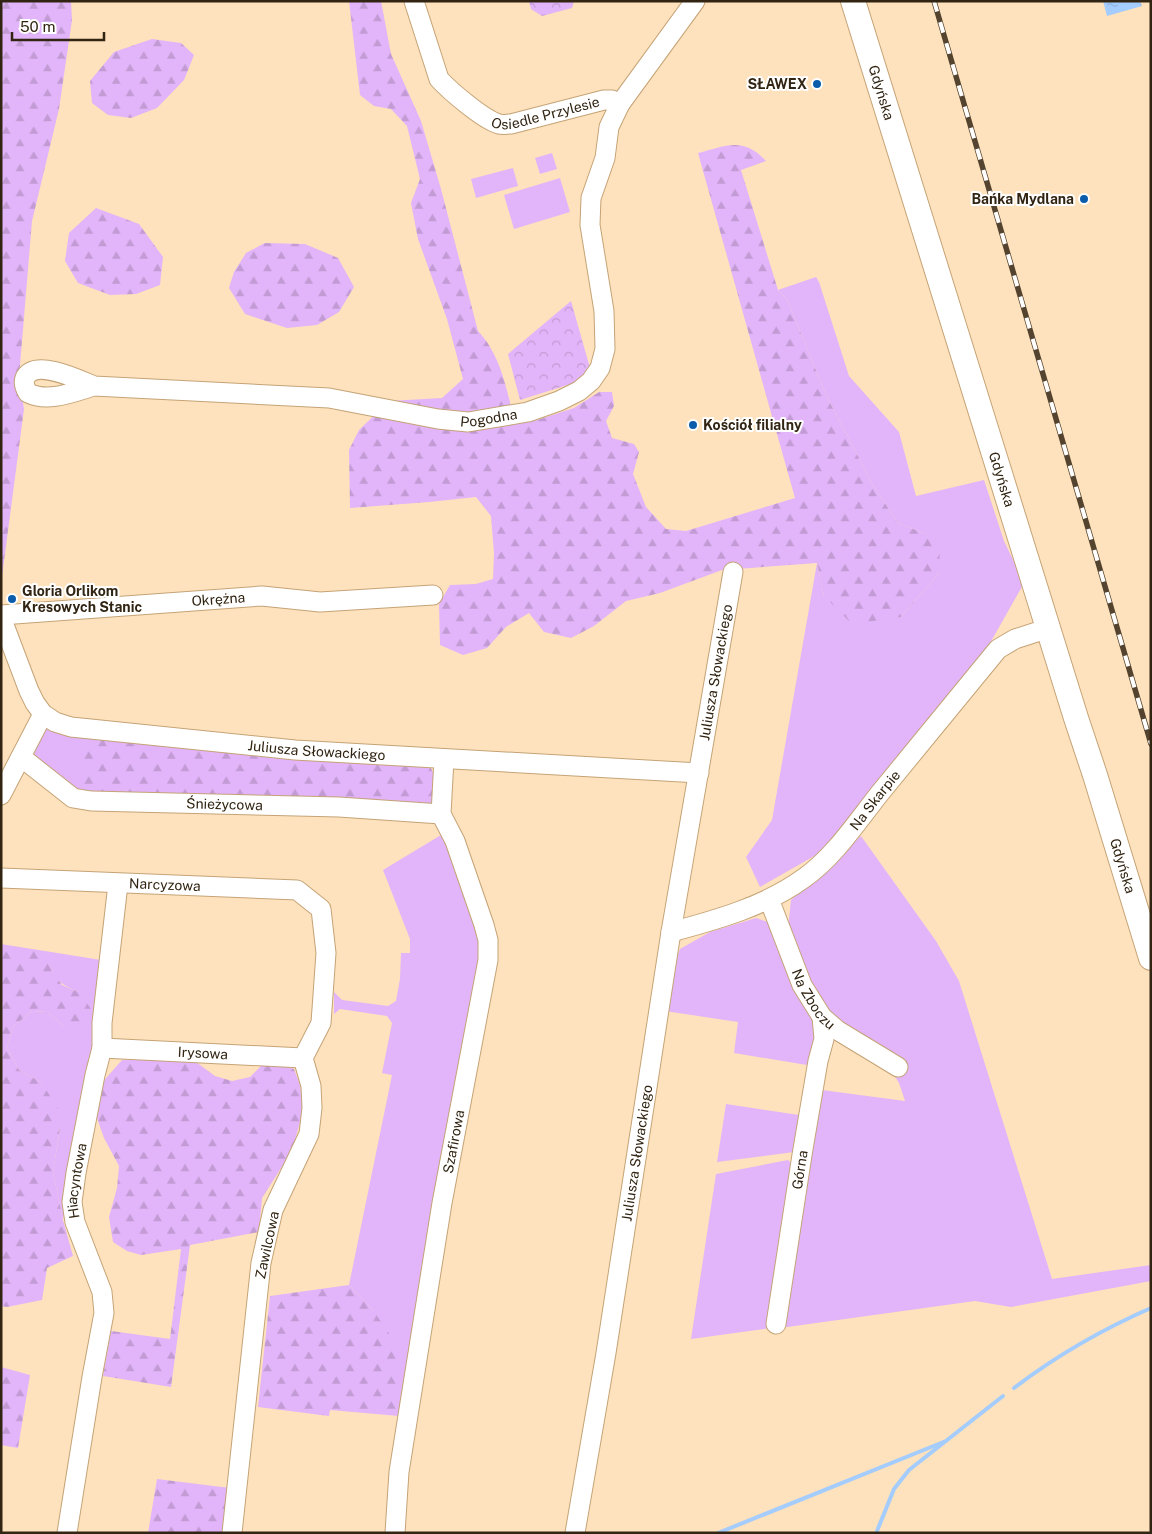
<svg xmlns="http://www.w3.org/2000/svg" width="1152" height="1534" font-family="'Public Sans',sans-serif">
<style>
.green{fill:#e2b4f9}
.forest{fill:url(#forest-firs)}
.park{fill:url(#park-crowns)}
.water{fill:url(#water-ripples)}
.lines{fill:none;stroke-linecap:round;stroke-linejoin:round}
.stream{stroke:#a4ccfd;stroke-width:4}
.minor-casing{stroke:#c5a376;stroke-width:21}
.major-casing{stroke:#c5a376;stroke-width:26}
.minor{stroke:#fff;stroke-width:19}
.major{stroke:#fff;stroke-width:24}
.rail-casing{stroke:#54442f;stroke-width:5.5}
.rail{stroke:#fff;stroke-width:4;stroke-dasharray:11;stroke-linecap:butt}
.poi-dot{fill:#0b5caa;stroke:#fff;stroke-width:2}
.labels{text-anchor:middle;stroke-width:4;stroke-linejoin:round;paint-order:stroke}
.poi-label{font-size:14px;font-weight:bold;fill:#312412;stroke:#fff;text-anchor:end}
.street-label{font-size:14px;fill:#312412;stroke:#fff}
</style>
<defs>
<pattern id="forest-firs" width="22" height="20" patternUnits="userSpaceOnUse" patternTransform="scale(1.25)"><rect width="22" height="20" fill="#e2b4f9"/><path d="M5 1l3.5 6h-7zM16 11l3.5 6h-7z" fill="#c29bd4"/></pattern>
<pattern id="park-crowns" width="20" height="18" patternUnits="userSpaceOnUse" patternTransform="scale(1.25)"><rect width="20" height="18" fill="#e2b4f9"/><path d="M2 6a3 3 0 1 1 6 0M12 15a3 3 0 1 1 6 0" fill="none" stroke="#c29bd4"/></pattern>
<pattern id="water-ripples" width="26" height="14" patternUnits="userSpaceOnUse" patternTransform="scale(1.25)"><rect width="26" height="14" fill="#a4ccfd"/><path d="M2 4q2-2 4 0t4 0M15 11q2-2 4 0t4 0" fill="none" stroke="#8eafd8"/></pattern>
</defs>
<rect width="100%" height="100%" fill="#fee2bd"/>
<!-- green -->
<path class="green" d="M 552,153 L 557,169 L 540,174 L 535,158 Z
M 513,168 L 518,186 L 476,198 L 471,179 Z
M 560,178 L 570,212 L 514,229 L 504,195 Z
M 816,277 L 819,282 L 849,376 L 899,432 L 916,496 L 984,480 L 1004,541 L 1017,568 L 1023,585 L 985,652 L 825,850 L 760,887 L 746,857 L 772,820 L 817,563 L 824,596 L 901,617 L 939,573 L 926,534 L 898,523 L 873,485 L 826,395 L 787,299 L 778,290 Z
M 52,728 L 91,736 L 92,795 L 80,795 L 32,758 L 40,730 Z
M 441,835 L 448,841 L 472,902 L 482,958 L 399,1416 L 373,1310 L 349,1285 L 392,1075 L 382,1073 L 392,1023 L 387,1016 L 340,1009 L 334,1014 L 334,992 L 342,1000 L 388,1006 L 396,1001 L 400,979 L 401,953 L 410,953 L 410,939 L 383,870 Z
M 861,836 L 936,941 L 959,981 L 1052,1279 L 1151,1265 L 1151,1281 L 1011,1307 L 975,1301 L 780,1328 L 822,1090 L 905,1101 L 899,1083 L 889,1067 L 841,1038 L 829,1043 L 788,928 L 791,900 Z
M 756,918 L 771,923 L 813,1011 L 817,1037 L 807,1065 L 734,1053 L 738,1022 L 665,1011 L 669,976 L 680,949 L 710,932 Z
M 51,952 L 101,960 L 95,1035 L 63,1220 L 53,1172 L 60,1128 L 41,1082 L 19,1070 L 7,1047 L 13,1027 L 32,1011 L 48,1012 L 63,1026 L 79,992 C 57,983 49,977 51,952 Z
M 726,1104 L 799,1115 L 794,1152 L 717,1162 Z
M 788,1160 L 795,1167 L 772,1328 L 691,1339 L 716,1174 Z"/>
<!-- forest -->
<path class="forest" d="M 1,1 L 71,1 L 72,20 L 59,109 L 32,221 L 19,377 L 24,409 L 1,584 Z
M 349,1 L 381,1 L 391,54 L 421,121 L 441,189 L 478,331 C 501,355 507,391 515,423 L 537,420 L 574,408 L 599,392 L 612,392 L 614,406 L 606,421 L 612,438 L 634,444 L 639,452 L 633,474 L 646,507 L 666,529 L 686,531 L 795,498 L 698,153 C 726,146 743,136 766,161 L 741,170 L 778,290 L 787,299 L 826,395 L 873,485 L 898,523 L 926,534 L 940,544 L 939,573 L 901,617 L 852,624 L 824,596 L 817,563 L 722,570 L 660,593 L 626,601 L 594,626 L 571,638 L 544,632 L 529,613 L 506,627 L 487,648 L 463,655 L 440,645 L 439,604 L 450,585 L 476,584 L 493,579 L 494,553 L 491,516 L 476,497 L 429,502 L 350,508 L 349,450 L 359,430 L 389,401 L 442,398 L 463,379 L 447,319 L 418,239 L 411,203 L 420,179 L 407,126 L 391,109 L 374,106 L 360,95 Z
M 152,39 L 181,43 L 194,55 L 184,80 L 157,108 L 131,118 L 108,115 L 92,103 L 90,81 L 114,52 Z
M 96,208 L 139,224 L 163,257 L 160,285 L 136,294 L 110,295 L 78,283 L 65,261 L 69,233 Z
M 265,243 L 305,244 L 338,258 L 354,287 L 339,312 L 317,325 L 287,328 L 245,314 L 229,288 L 234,272 L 246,253 Z
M 91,736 L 430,766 L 437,781 L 432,803 L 419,809 L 92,795 L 83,785 L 78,764 Z
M 1,944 L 51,952 L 52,971 L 62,985 L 79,992 L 91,1009 L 86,1025 L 63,1026 L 48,1012 L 32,1011 L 13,1027 L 7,1047 L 19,1070 L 41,1082 L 59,1110 L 60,1128 L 53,1172 L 63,1220 L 73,1256 L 47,1268 L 42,1300 L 7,1307 L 1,1306 Z
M 149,1059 L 196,1062 L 215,1076 L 232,1081 L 250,1077 L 261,1066 L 277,1063 L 294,1069 L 300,1085 L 303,1111 L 292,1151 L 262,1198 L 259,1232 L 190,1245 L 171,1387 L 103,1376 L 111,1331 L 170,1339 L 181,1249 L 141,1255 L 127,1251 L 113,1242 L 109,1217 L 117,1188 L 119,1166 L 104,1138 L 96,1115 L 100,1085 L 122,1060 Z
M 349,1285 L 373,1310 L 393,1339 L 400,1382 L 399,1416 L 330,1410 L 329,1416 L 258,1407 L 270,1296 Z
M 1,1367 L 30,1375 L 18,1448 L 1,1445 Z
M 157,1479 L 230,1488 L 224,1533 L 148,1533 Z"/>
<!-- park -->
<path class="park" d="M 529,1 L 574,1 L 572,8 L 542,16 L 531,9 Z
M 571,301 L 590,368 L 577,382 L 520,400 L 508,354 Z"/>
<!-- water -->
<path class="water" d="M 1103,1 L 1140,1 L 1142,6 L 1107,16 Z"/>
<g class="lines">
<!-- stream -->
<path class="stream" d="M 1014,1388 C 1056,1356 1103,1329 1151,1308
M 877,1531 L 894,1489 L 909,1470 L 1003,1396
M 718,1533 L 946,1441"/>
<!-- minor casing -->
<g class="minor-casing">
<g id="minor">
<path id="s1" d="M 414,1 L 439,79 C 450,91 484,120 499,124 C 503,125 507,124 511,124 L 604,100 L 612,100 L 620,104"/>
<path id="s2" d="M 94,386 C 73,392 49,403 28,393 C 25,388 23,383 25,378 C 35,358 80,380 94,386 L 329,398 L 438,419 L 468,422 L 528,412 L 559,401 L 579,391 L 591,381 L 600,368 L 605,349 L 604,311 L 590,225 L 591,198 L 605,158 L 609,127 L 620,104 L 695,1"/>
<path id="s3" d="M 1,615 L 262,596 L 320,602 L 433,595"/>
<path id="s4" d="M 1,617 L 29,691 L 35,703 L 43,714 L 55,722 L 71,727 L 295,750 L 699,773"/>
<path id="s5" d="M 21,757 L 73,798 L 91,801 L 339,807 L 441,814"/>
<path d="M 1,795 L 43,714"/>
<path id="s6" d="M 1,878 L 297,890 L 321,909 L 326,953 L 321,1023 L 303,1058 L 311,1086 L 312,1108 L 309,1134 L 273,1210 L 261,1263 L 232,1533"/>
<path id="s7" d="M 769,899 L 802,985 L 822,1017 L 837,1030 L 898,1067"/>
<path id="s8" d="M 671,932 C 716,920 766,906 804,878 C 834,857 857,822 880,793 C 919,745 959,697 998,649 L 1015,639 L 1049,628"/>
<path id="s9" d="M 102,1048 L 303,1058"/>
<path id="s10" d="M 776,1324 L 802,1155 L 818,1061 L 824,1039 L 822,1017"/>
<path id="s11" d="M 67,1533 L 92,1377 L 104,1313 L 102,1292 L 75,1222 L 72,1202 L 76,1173 L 95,1075 L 102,1048 L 102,1023 L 118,884"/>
<path id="s12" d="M 395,1533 L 399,1472 L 442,1203 L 488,960 L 488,940 L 484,925 L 455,841 L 441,814 L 444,759"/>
<path id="s13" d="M 575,1533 L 606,1353 L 671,932 L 733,572"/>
</g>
</g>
<!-- major casing -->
<g class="major-casing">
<g id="major">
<path id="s14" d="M 853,1 L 1076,718 L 1095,775 L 1151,958"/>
</g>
</g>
<!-- minor -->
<use href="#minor" class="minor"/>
<!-- major -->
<use href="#major" class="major"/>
<!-- rail casing -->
<g class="rail-casing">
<path id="rail" d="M 934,1 L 1151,744"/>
</g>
<!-- rail -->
<use href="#rail" class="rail"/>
</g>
<!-- markers -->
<g class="poi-dot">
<circle cx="817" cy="84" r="5"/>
<circle cx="1084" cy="199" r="5"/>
<circle cx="693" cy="425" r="5"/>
<circle cx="12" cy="599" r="5"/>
</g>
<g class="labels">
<!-- poi labels -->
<g class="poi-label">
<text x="807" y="89">SŁAWEX</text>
<text x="1074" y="204">Bańka Mydlana</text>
<text x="703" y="430" text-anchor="start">Kościół filialny</text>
<text x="22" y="596" text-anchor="start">Gloria Orlikom<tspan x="22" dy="16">Kresowych Stanic</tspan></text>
</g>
<!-- street labels -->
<g class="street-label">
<text dy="5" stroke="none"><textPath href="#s14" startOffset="96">Gdyńska</textPath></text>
<text dy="5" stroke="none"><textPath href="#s1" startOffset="205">Osiedle Przylesie</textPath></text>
<text dy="5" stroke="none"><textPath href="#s2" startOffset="556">Pogodna</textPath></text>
<text dy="5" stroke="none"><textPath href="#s14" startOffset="501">Gdyńska</textPath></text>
<text dy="5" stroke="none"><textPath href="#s3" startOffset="218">Okrężna</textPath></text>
<text dy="5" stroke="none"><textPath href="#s13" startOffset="872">Juliusza Słowackiego</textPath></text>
<text dy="5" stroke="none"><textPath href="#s4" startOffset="384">Juliusza Słowackiego</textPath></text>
<text dy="5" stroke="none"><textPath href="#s8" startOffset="250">Na Skarpie</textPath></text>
<text dy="5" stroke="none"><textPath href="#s5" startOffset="218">Śnieżycowa</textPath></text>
<text dy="5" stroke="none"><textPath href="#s14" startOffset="906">Gdyńska</textPath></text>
<text dy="5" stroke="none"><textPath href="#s6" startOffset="164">Narcyzowa</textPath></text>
<text dy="5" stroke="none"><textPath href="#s7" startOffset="110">Na Zboczu</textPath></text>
<text dy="5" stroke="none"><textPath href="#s9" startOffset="101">Irysowa</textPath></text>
<text dy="5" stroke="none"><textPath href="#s12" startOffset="396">Szafirowa</textPath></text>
<text dy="5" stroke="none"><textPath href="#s13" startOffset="385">Juliusza Słowackiego</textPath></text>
<text dy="5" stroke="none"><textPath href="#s10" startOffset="156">Górna</textPath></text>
<text dy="5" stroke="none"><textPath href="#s11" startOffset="361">Hiacyntowa</textPath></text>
<text transform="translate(267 1245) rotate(-78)" y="5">Zawilcowa</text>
</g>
</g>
<!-- border -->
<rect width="1152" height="1534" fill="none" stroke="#312412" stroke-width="5"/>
<!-- scale -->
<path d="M12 32v8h92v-8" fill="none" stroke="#312412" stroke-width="2.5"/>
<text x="20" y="32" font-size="15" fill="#312412" stroke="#ffffff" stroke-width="4" paint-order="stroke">50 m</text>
</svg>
